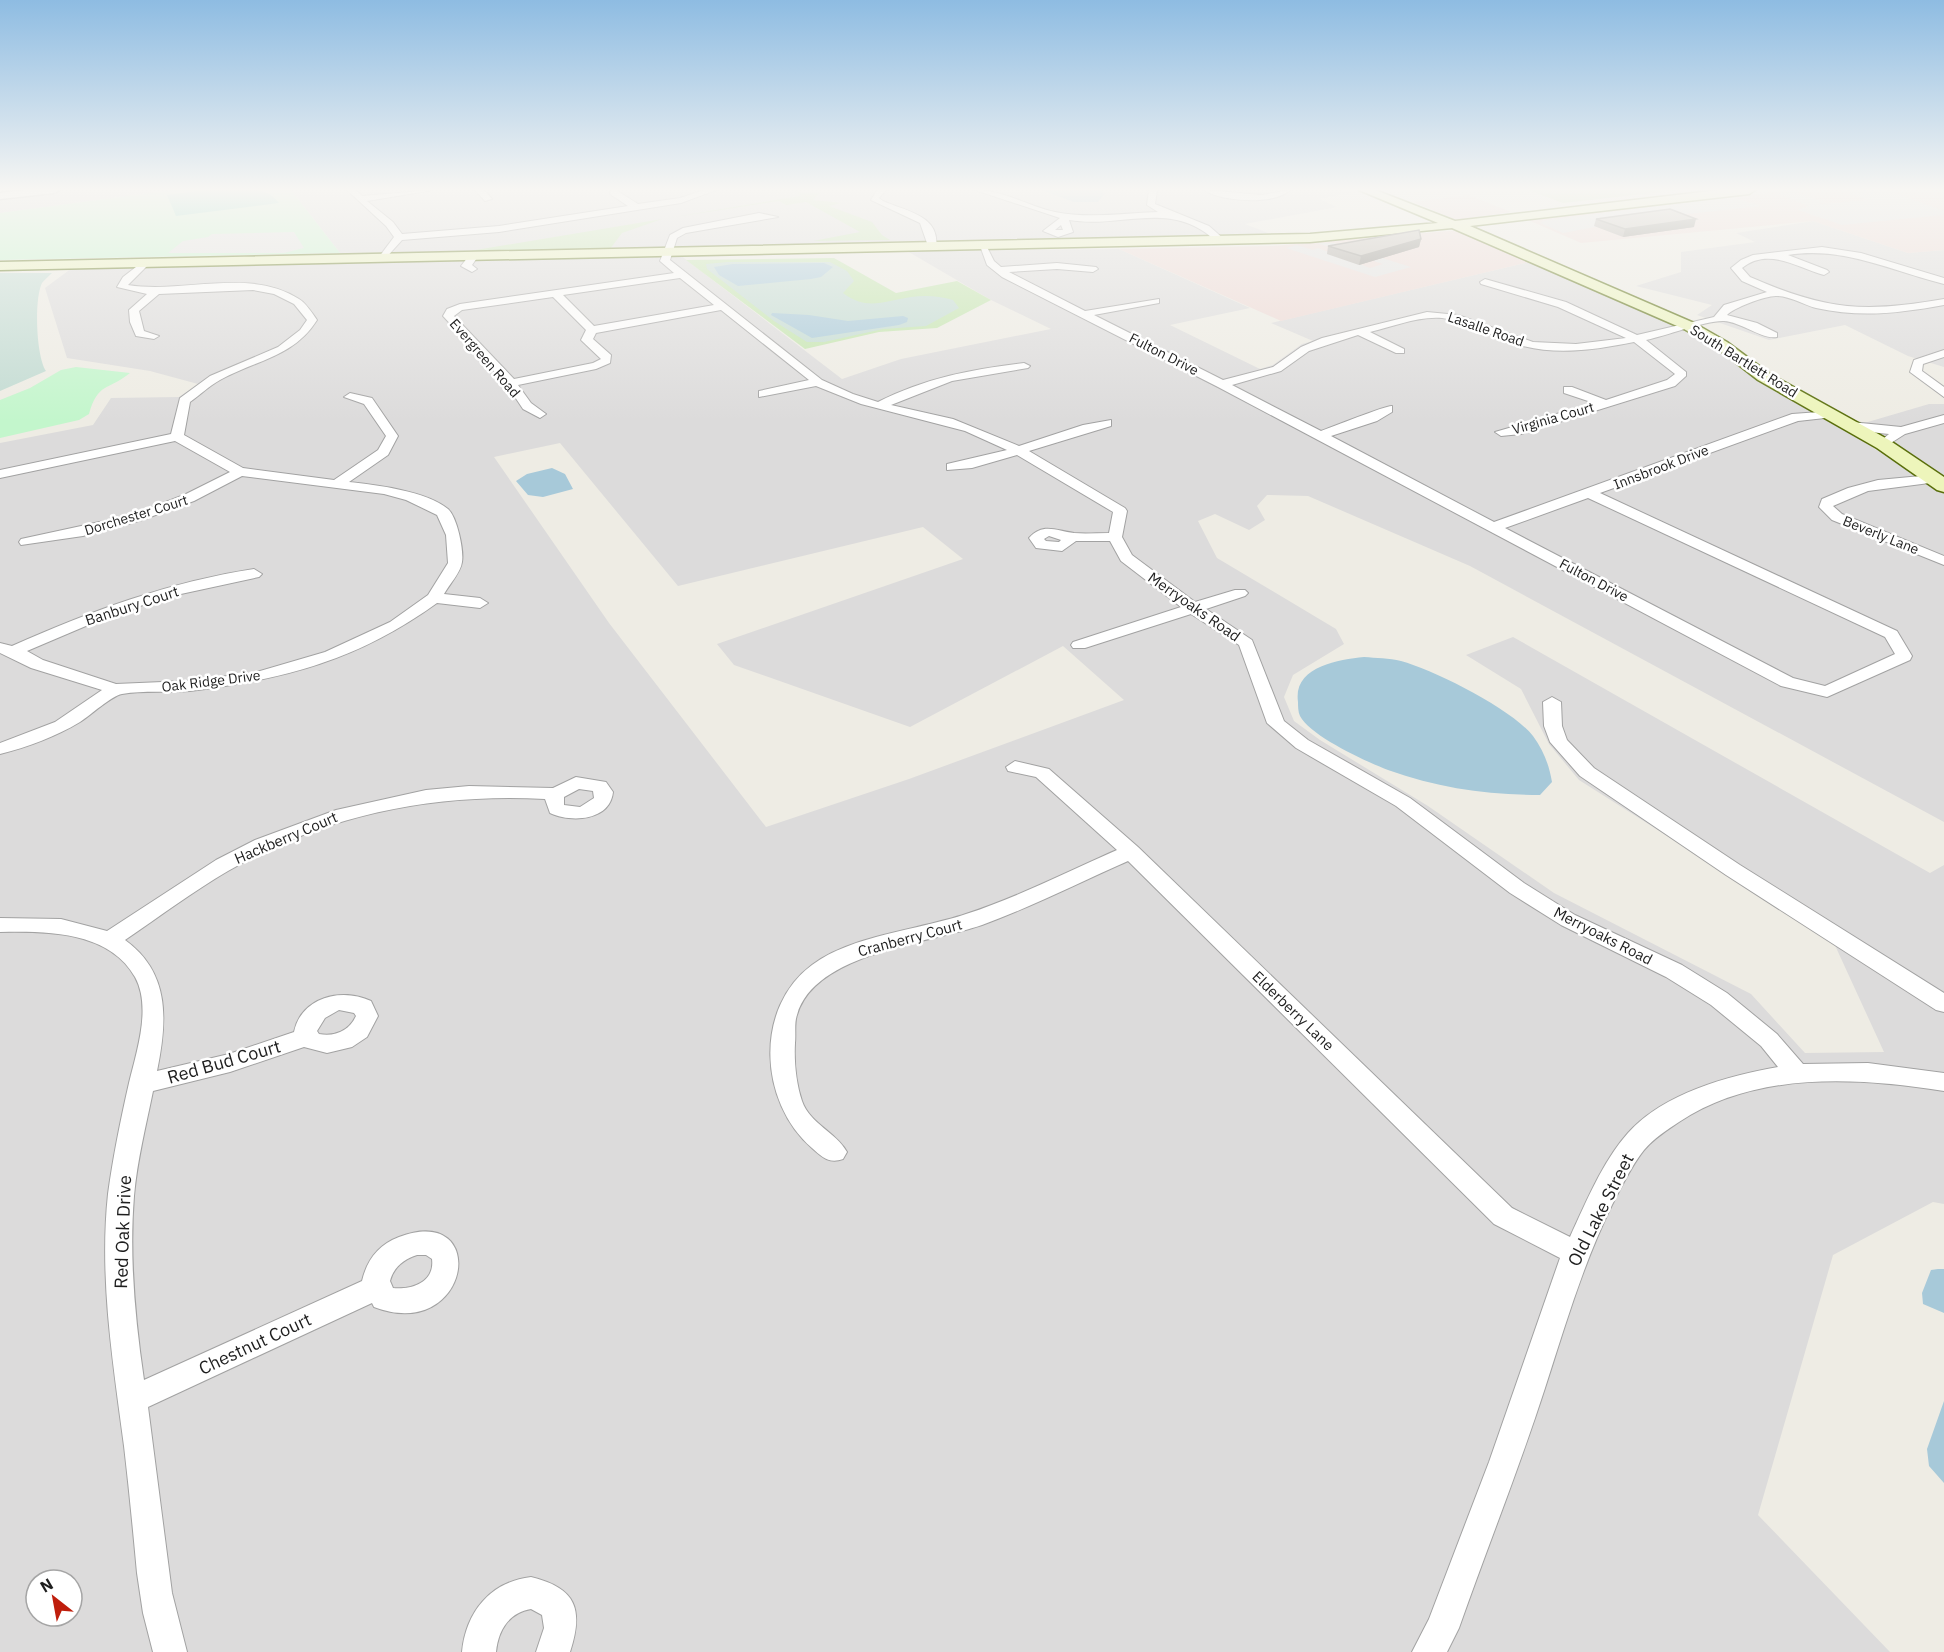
<svg xmlns="http://www.w3.org/2000/svg" width="1944" height="1652" font-family="'IBM Plex Sans',sans-serif">
<style>
.residential{fill:#dcdbdb;fill-rule:evenodd}
.commercial{fill:#eed8d4}
.grass{fill:#c3e5ad}
.wetland{fill:#c2dbd2}
.park{fill:#c3f6cc}
.pitch{fill:#86d9c1}
.parking{fill:#e2e2e2}
.water{fill:#a7c9d9}
.lines{fill:none;stroke-linecap:round;stroke-linejoin:round}
.minor-casing{stroke:#a2a2a2;stroke-width:2}
.tertiary-casing{stroke:#a2a2a2;stroke-width:3}
.secondary-casing{stroke:#596e0b;stroke-width:3}
.minor{fill:#fff;fill-rule:evenodd}
.tertiary{fill:#fff;fill-rule:evenodd}
.secondary{fill:#edf5bb;fill-rule:evenodd}
.wall{fill:#a39e98}
.shaded-wall{fill:#85817c}
.building{fill:#beb8b1;stroke:#85817c;stroke-width:1.5}
.labels{text-anchor:middle;stroke-width:5;stroke-linejoin:round;paint-order:stroke}
.far-street-label{font-size:14px;fill:#1e1e1e;stroke:#fff}
.street-label{font-size:15px;fill:#1e1e1e;stroke:#fff}
.near-street-label{font-size:18px;fill:#1e1e1e;stroke:#fff}
</style>
<rect width="100%" height="100%" fill="#eeece4"/>
<!-- residential -->
<path class="residential" d="M 0,190 L 173,190 L 0,213 Z
M 291,190 L 1343,190 L 1350,193 L 1319,199 L 1337,207 L 1245,224 L 1268,233 L 882,242 L 883,244 L 340,253 Z
M 1813,221 L 1908,253 L 1944,250 L 1944,367 L 1908,356 L 1845,325 L 1769,340 L 1697,315 L 1712,305 L 1636,286 L 1681,272 L 1681,252 L 1755,242 L 1736,233 Z
M 1119,249 L 1250,308 L 1170,325 L 1260,369 L 1273,365 L 1302,344 L 1313,341 L 1271,323 L 1529,262 L 1671,324 L 1724,353 L 1944,493 L 1944,822 L 1470,566 L 1308,496 L 1267,495 L 1257,506 L 1265,520 L 1249,530 L 1215,514 L 1198,521 L 1217,558 L 1336,629 L 1344,644 L 1293,675 L 1284,697 L 1294,721 L 1320,740 L 1428,806 L 1554,893 L 1751,994 L 1805,1053 L 1884,1052 L 1833,941 L 1579,780 L 1549,744 L 1521,689 L 1466,655 L 1513,637 L 1930,873 L 1944,865 L 1944,1204 L 1933,1202 L 1833,1255 L 1758,1515 L 1890,1652 L 0,1652 L 0,443 L 93,425 L 111,398 L 179,397 L 198,384 L 150,371 L 67,358 L 45,288 L 72,268 L 680,255 L 842,379 L 901,359 L 1051,329 L 991,300 L 907,251 ZM 560,443 L 678,586 L 923,527 L 963,559 L 717,644 L 734,665 L 910,727 L 1063,646 L 1124,700 L 909,779 L 766,827 L 609,623 L 494,457 ZM 36,1580 L 72,1580 L 72,1616 L 36,1616 Z
M 1929,404 L 1944,404 L 1944,479 L 1861,424 Z"/>
<!-- commercial -->
<path class="commercial" d="M 1794,190 L 1944,190 L 1944,250 L 1908,253 L 1813,221 L 1581,243 L 1528,220 Z
M 1468,195 L 1511,212 L 1456,220 L 1414,202 Z
M 1461,230 L 1529,262 L 1281,321 L 1119,249 L 1273,246 Z"/>
<!-- grass -->
<path class="grass" d="M 792,190 L 803,193 L 820,192 L 813,200 L 841,203 L 829,206 L 872,222 L 882,235 L 890,240 L 813,241 L 860,232 L 806,202 L 786,205 L 779,201 L 662,219 L 622,233 L 610,249 L 464,252 L 800,196 L 810,201 Z
M 1528,190 L 1679,190 L 1563,203 Z
M 834,258 L 896,293 L 957,281 L 991,300 L 937,328 L 879,332 L 805,349 L 686,260 Z"/>
<!-- wetland -->
<path class="wetland" d="M 728,262 L 830,262 L 847,271 L 854,281 L 843,293 C 867,311 884,301 911,297 C 926,295 939,296 953,300 L 959,308 L 926,326 L 883,329 L 824,342 L 807,342 L 774,321 L 707,269 L 706,264 Z
M 0,273 L 52,273 C 49,276 45,279 42,283 C 34,299 36,356 46,371 L 0,391 Z"/>
<!-- park -->
<path class="park" d="M 173,190 L 291,190 L 340,253 L 0,260 L 0,213 Z
M 76,367 L 130,373 C 108,391 98,382 89,414 L 79,420 L 0,438 L 0,400 L 30,388 L 61,370 Z"/>
<!-- pitch -->
<path class="pitch" d="M 205,190 C 227,190 265,182 279,203 L 176,216 L 167,195 Z"/>
<!-- parking -->
<path class="parking" d="M 1842,190 L 1886,190 L 1944,211 L 1943,215 L 1842,225 L 1798,210 L 1808,206 L 1776,193 L 1795,192 L 1824,202 L 1819,203 L 1821,204 L 1868,200 Z
M 1730,197 L 1762,206 L 1632,220 L 1563,233 L 1540,223 L 1543,222 L 1541,221 Z
M 294,232 L 304,248 L 284,253 L 168,253 L 183,241 L 208,237 L 212,234 Z
M 1317,243 L 1334,243 L 1411,267 L 1375,277 L 1286,248 L 1297,245 L 1313,250 L 1318,248 L 1370,268 L 1383,264 Z"/>
<!-- water -->
<path class="water" d="M 1041,190 L 1099,190 L 1105,193 L 1098,202 L 1074,202 Z
M 824,263 L 833,267 L 821,277 L 811,279 L 738,286 L 719,275 L 714,267 L 733,264 Z
M 772,313 L 809,315 L 848,321 L 903,316 L 908,318 L 907,322 L 899,325 L 812,338 L 771,315 Z
M 552,468 L 565,474 L 573,489 L 543,497 L 528,495 L 516,481 L 527,474 Z
M 1364,657 C 1376,658 1389,658 1401,661 C 1434,670 1512,709 1533,736 C 1544,751 1549,765 1552,782 L 1540,795 C 1487,795 1439,788 1388,770 C 1367,762 1310,736 1300,716 C 1298,712 1298,706 1298,702 C 1293,667 1337,660 1364,657 Z
M 1938,1269 L 1944,1269 L 1944,1313 L 1923,1304 L 1922,1293 L 1931,1270 Z
M 1944,1401 L 1944,1483 L 1929,1466 L 1927,1449 Z"/>
<g class="lines">
<!-- minor casing -->
<g class="minor-casing">
<path id="minor" d="M 347,190 L 356,190 L 362,196 L 433,190 L 367,201 L 393,222 L 402,234 L 499,226 L 628,206 L 610,194 L 611,190 L 616,190 L 638,204 L 680,198 L 704,190 L 716,190 L 681,203 L 499,232 L 402,240 L 384,260 L 379,257 L 394,237 L 386,226 Z
M 475,190 L 484,190 L 492,199 L 485,201 Z
M 877,190 L 886,190 L 879,198 L 883,201 C 905,211 941,215 936,248 L 928,246 L 920,223 L 871,200 Z
M 975,190 C 1003,190 1028,206 1055,212 C 1088,219 1124,213 1158,212 L 1147,205 L 1149,190 L 1157,190 L 1155,204 L 1209,226 L 1225,240 L 1217,242 C 1171,198 1122,229 1069,220 L 1073,232 L 1058,237 L 1043,231 L 1060,218 ZM 1061,225 L 1063,230 L 1055,230 Z
M 1204,190 L 1262,195 L 1290,190 C 1275,205 1221,202 1204,190 Z
M 759,213 L 778,217 L 686,233 L 677,238 L 670,260 L 822,380 L 853,394 L 878,402 C 925,378 973,369 1024,363 L 1030,366 L 1028,368 L 952,381 L 891,405 L 953,419 L 1019,446 L 1083,425 L 1111,420 L 1111,426 L 1029,451 L 1125,508 L 1127,511 L 1122,537 L 1132,555 L 1195,602 L 1235,590 L 1245,590 L 1248,593 L 1245,596 L 1206,609 L 1252,640 L 1284,721 L 1308,740 L 1410,798 L 1524,883 L 1575,915 L 1682,965 L 1727,993 L 1777,1034 L 1803,1064 L 1868,1063 L 1944,1073 L 1944,1091 C 1857,1077 1756,1071 1679,1122 C 1667,1130 1654,1138 1644,1150 C 1631,1166 1622,1186 1612,1205 C 1583,1264 1565,1326 1545,1388 C 1519,1469 1487,1548 1459,1628 L 1447,1652 L 1412,1652 L 1429,1619 L 1489,1462 L 1560,1258 L 1494,1224 L 1128,861 C 1080,882 1032,907 982,925 C 930,943 814,953 797,1015 C 794,1023 796,1034 795,1043 C 794,1061 796,1083 802,1101 C 810,1124 836,1132 847,1152 L 843,1159 C 829,1164 822,1157 812,1148 C 759,1102 754,1008 812,965 C 852,935 919,930 966,914 C 1018,897 1067,872 1117,850 L 1036,777 L 1008,771 L 1006,767 L 1015,761 L 1049,769 L 1138,847 L 1512,1208 L 1570,1237 C 1586,1202 1603,1161 1628,1133 C 1664,1093 1727,1076 1778,1067 L 1761,1046 L 1711,1005 L 1666,977 L 1561,925 L 1510,893 L 1396,806 L 1296,748 L 1267,723 L 1239,645 L 1191,614 L 1085,648 L 1073,648 L 1071,645 L 1073,642 L 1181,607 L 1121,561 L 1110,541 L 1076,541 L 1062,551 L 1036,548 L 1029,538 C 1043,522 1057,531 1074,533 C 1085,534 1097,533 1109,533 L 1113,512 L 1017,455 L 972,468 L 947,470 L 947,464 L 1007,450 L 965,431 L 861,404 L 816,386 L 759,397 L 759,391 L 809,380 L 721,310 L 596,333 L 593,339 L 611,355 L 610,363 L 596,369 L 518,385 L 531,403 L 546,414 L 540,418 L 523,409 L 507,385 L 443,316 L 447,309 L 460,304 L 674,273 L 660,261 L 670,235 L 683,228 ZM 680,278 L 714,305 L 594,326 L 563,295 ZM 553,297 L 586,330 L 581,340 L 601,359 L 593,363 L 514,379 L 454,316 L 462,310 ZM 1049,536 L 1061,540 L 1059,542 L 1046,541 L 1044,539 Z
M 979,243 L 985,243 L 994,261 L 1001,267 L 1057,263 L 1096,267 L 1098,269 L 1093,272 L 1057,269 L 1009,272 L 1085,311 L 1159,299 L 1159,303 L 1094,315 L 1223,380 L 1273,367 L 1301,347 L 1322,338 L 1427,312 L 1458,315 L 1533,342 L 1576,344 L 1626,338 L 1558,307 L 1481,284 L 1480,282 L 1485,279 L 1566,302 L 1637,335 L 1714,317 L 1724,305 L 1767,292 L 1742,281 L 1731,268 L 1741,260 L 1753,255 L 1822,247 L 1861,253 L 1944,278 L 1944,284 C 1891,271 1844,246 1788,255 L 1827,270 L 1829,272 L 1824,275 C 1796,267 1768,247 1742,268 L 1750,277 C 1826,310 1863,313 1944,299 L 1944,305 C 1900,313 1861,318 1816,308 C 1804,305 1790,296 1777,296 C 1767,295 1733,308 1727,315 L 1757,323 L 1777,333 L 1777,337 C 1763,340 1741,322 1724,321 C 1706,320 1666,336 1646,340 L 1686,372 L 1686,376 L 1675,386 L 1521,434 L 1501,436 L 1495,432 L 1594,403 L 1564,393 L 1564,387 L 1572,387 L 1606,400 L 1667,380 L 1675,374 L 1634,342 C 1595,350 1554,356 1516,344 C 1491,336 1468,321 1442,318 C 1418,316 1392,327 1370,332 L 1404,349 L 1404,353 L 1396,353 L 1358,335 L 1309,351 L 1281,371 L 1232,385 L 1321,431 C 1332,427 1387,405 1392,406 L 1392,412 L 1377,421 L 1331,436 L 1494,522 L 1792,414 L 1834,411 L 1834,417 L 1798,421 L 1600,493 L 1897,631 L 1912,656 L 1910,660 L 1827,697 L 1781,686 L 1218,387 L 1002,277 L 987,265 ZM 1588,498 L 1885,637 L 1895,654 L 1825,686 L 1793,678 L 1505,528 Z
M 471,253 L 479,255 L 472,265 L 477,269 L 472,272 L 461,266 Z
M 145,260 L 150,263 L 128,285 C 183,294 250,267 299,299 C 306,303 312,313 317,320 C 294,357 256,360 220,380 C 209,386 200,395 190,402 L 184,435 L 243,468 L 334,480 L 378,450 L 386,436 L 364,404 L 344,397 L 350,393 L 372,398 L 398,436 L 388,455 L 349,482 C 377,485 426,491 448,509 C 457,517 464,550 462,562 C 461,572 449,585 444,594 L 480,598 L 488,603 L 480,608 L 437,603 C 358,660 286,679 190,691 C 168,693 144,690 122,694 C 111,696 91,715 80,722 C 55,737 28,747 0,754 L 0,743 L 55,722 L 102,690 L 31,668 L 0,653 L 0,643 L 12,646 C 91,611 169,582 254,569 L 262,574 L 259,577 L 167,597 L 107,617 L 27,651 L 43,660 L 116,684 L 186,681 L 253,673 L 325,652 L 390,622 L 428,595 L 448,563 L 446,535 L 437,515 L 406,500 L 384,494 L 242,476 L 194,501 L 142,520 L 83,536 L 21,545 L 19,542 L 21,539 L 132,515 L 184,495 L 230,472 L 175,441 L 0,478 L 0,470 L 171,434 L 180,398 L 210,376 L 278,347 L 300,330 L 307,320 L 294,304 L 274,294 L 253,290 L 159,294 L 139,311 L 144,331 L 159,336 L 154,339 L 136,336 L 130,322 L 129,310 L 147,294 L 117,287 L 123,277 Z
M 1944,350 L 1944,357 L 1923,364 L 1922,371 L 1944,387 L 1944,397 L 1910,372 L 1914,360 Z
M 1944,415 L 1944,423 L 1905,434 L 1883,448 L 1877,444 L 1889,434 L 1851,430 L 1845,426 L 1851,422 L 1901,427 Z
M 1932,475 L 1937,476 L 1937,482 L 1868,491 L 1833,506 L 1842,514 L 1944,556 L 1944,565 L 1832,520 L 1819,507 L 1822,499 L 1848,488 L 1878,480 Z
M 1552,697 L 1561,702 L 1562,726 L 1567,740 L 1594,768 L 1740,865 L 1944,993 L 1944,1012 L 1936,1010 L 1726,875 L 1580,776 L 1550,742 L 1544,726 L 1543,702 Z
M 576,777 L 606,782 L 613,792 C 610,821 571,823 550,813 L 545,799 C 433,793 325,815 228,871 C 192,892 159,917 125,940 C 171,973 167,1022 157,1071 L 229,1054 L 294,1032 C 301,997 342,987 371,1001 L 378,1016 L 367,1037 L 352,1047 L 327,1053 L 304,1047 L 230,1072 L 153,1091 C 146,1126 137,1160 134,1196 C 129,1257 135,1319 144,1380 L 362,1281 C 367,1260 378,1245 399,1237 C 491,1202 471,1344 374,1307 L 372,1303 L 148,1407 L 172,1593 L 187,1652 L 153,1652 L 143,1613 L 137,1573 C 133,1530 129,1488 124,1446 C 113,1363 99,1278 108,1194 C 113,1157 121,1118 129,1083 C 136,1053 152,1008 135,977 C 109,931 46,931 0,932 L 0,918 L 61,919 L 107,931 L 216,860 L 255,840 L 336,810 L 426,790 L 469,786 L 553,788 ZM 579,789 L 593,791 L 594,798 L 580,807 L 564,805 L 564,797 ZM 339,1010 L 354,1013 L 356,1016 C 349,1031 335,1037 319,1034 L 317,1031 L 325,1018 ZM 417,1255 L 426,1255 L 432,1259 C 435,1282 412,1290 393,1288 L 390,1281 C 393,1268 404,1259 417,1255 Z
M 531,1577 C 576,1588 584,1609 570,1652 L 536,1652 L 544,1628 L 542,1615 L 531,1609 C 508,1613 498,1631 496,1652 L 462,1652 C 466,1612 490,1582 531,1577 Z"/>
</g>
<!-- tertiary casing -->
<g class="tertiary-casing">
<path id="tertiary" d="M 26,190 L 59,190 L 54,193 L 0,199 L 0,193 Z"/>
</g>
<!-- secondary casing -->
<g class="secondary-casing">
<path id="secondary" d="M 1359,190 L 1375,190 L 1455,221 L 1719,190 L 1755,190 L 1749,194 L 1470,226 L 1694,323 L 1727,342 L 1770,374 L 1889,440 L 1944,477 L 1944,492 L 1937,490 L 1877,448 L 1758,380 L 1717,348 L 1684,329 L 1452,228 L 1310,242 L 0,270 L 0,262 L 1310,234 L 1438,223 Z"/>
</g>
<!-- minor -->
<use href="#minor" class="minor"/>
<!-- tertiary -->
<use href="#tertiary" class="tertiary"/>
<!-- secondary -->
<use href="#secondary" class="secondary"/>
</g>
<!-- wall -->
<path class="wall" d="M 1596,219 L 1694,227 L 1623,237 L 1594,226 Z
M 1421,239 L 1419,247 L 1359,265 L 1327,254 L 1328,246 Z"/>
<!-- shaded-wall -->
<path class="shaded-wall" d="M 1696,219 L 1694,227 L 1623,237 L 1625,229 Z
M 1421,239 L 1419,247 L 1359,265 L 1361,256 Z"/>
<!-- building -->
<path class="building" d="M 1670,209 L 1696,219 L 1625,229 L 1596,219 Z
M 1419,230 L 1421,239 L 1361,256 L 1328,246 Z"/>
<!-- sky -->
<linearGradient id="sky" x2="0" y2="1"><stop stop-color="#8ebce2"/><stop offset="0.45" stop-color="#f7f6f3"/><stop offset="1" stop-color="#f7f6f3" stop-opacity="0"/></linearGradient>
<rect width="1944" height="421" fill="url(#sky)"/>
<g class="labels">
<!-- far-street labels -->
<g class="far-street-label">
<text transform="translate(1486 329) rotate(19)" y="5">Lasalle Road</text>
<text transform="translate(1164 354) rotate(27)" y="5">Fulton Drive</text>
<text transform="translate(485 358) rotate(49)" y="5">Evergreen Road</text>
<text transform="translate(1744 361) rotate(32)" y="5">South Bartlett Road</text>
<text transform="translate(1553 418) rotate(-16)" y="5">Virginia Court</text>
<text transform="translate(1661 467) rotate(-21)" y="5">Innsbrook Drive</text>
<text transform="translate(136 515) rotate(-17)" y="5">Dorchester Court</text>
<text transform="translate(1881 535) rotate(22)" y="5">Beverly Lane</text>
<text transform="translate(1594 580) rotate(28)" y="5">Fulton Drive</text>
<text transform="translate(211 681) rotate(-7)" y="5">Oak Ridge Drive</text>
</g>
<!-- street labels -->
<g class="street-label">
<text transform="translate(132 606) rotate(-18)" y="5">Banbury Court</text>
<text transform="translate(1194 607) rotate(35)" y="5">Merryoaks Road</text>
<text transform="translate(286 838) rotate(-23)" y="5">Hackberry Court</text>
<text transform="translate(1603 936) rotate(27)" y="5">Merryoaks Road</text>
<text transform="translate(910 938) rotate(-15)" y="5">Cranberry Court</text>
<text transform="translate(1293 1011) rotate(44)" y="5">Elderberry Lane</text>
</g>
<!-- near-street labels -->
<g class="near-street-label">
<text transform="translate(224 1062) rotate(-16)" y="6">Red Bud Court</text>
<text transform="translate(1601 1210) rotate(-63)" y="6">Old Lake Street</text>
<text transform="translate(123 1232) rotate(-88)" y="6">Red Oak Drive</text>
<text transform="translate(255 1344) rotate(-25)" y="6">Chestnut Court</text>
</g>
</g>
<!-- north arrow -->
<g transform="translate(54 1598) rotate(329)"><circle r="28" fill="#ffffff" stroke="#a5a5a5" stroke-width="1.5"/>
<path d="M0-4.5L10 22L0 15L-10 22Z" fill="#bf1e0c"/>
<text y="-9" font-size="16" font-weight="bold" text-anchor="middle" fill="#1e1e1e">N</text>
</g>
</svg>
